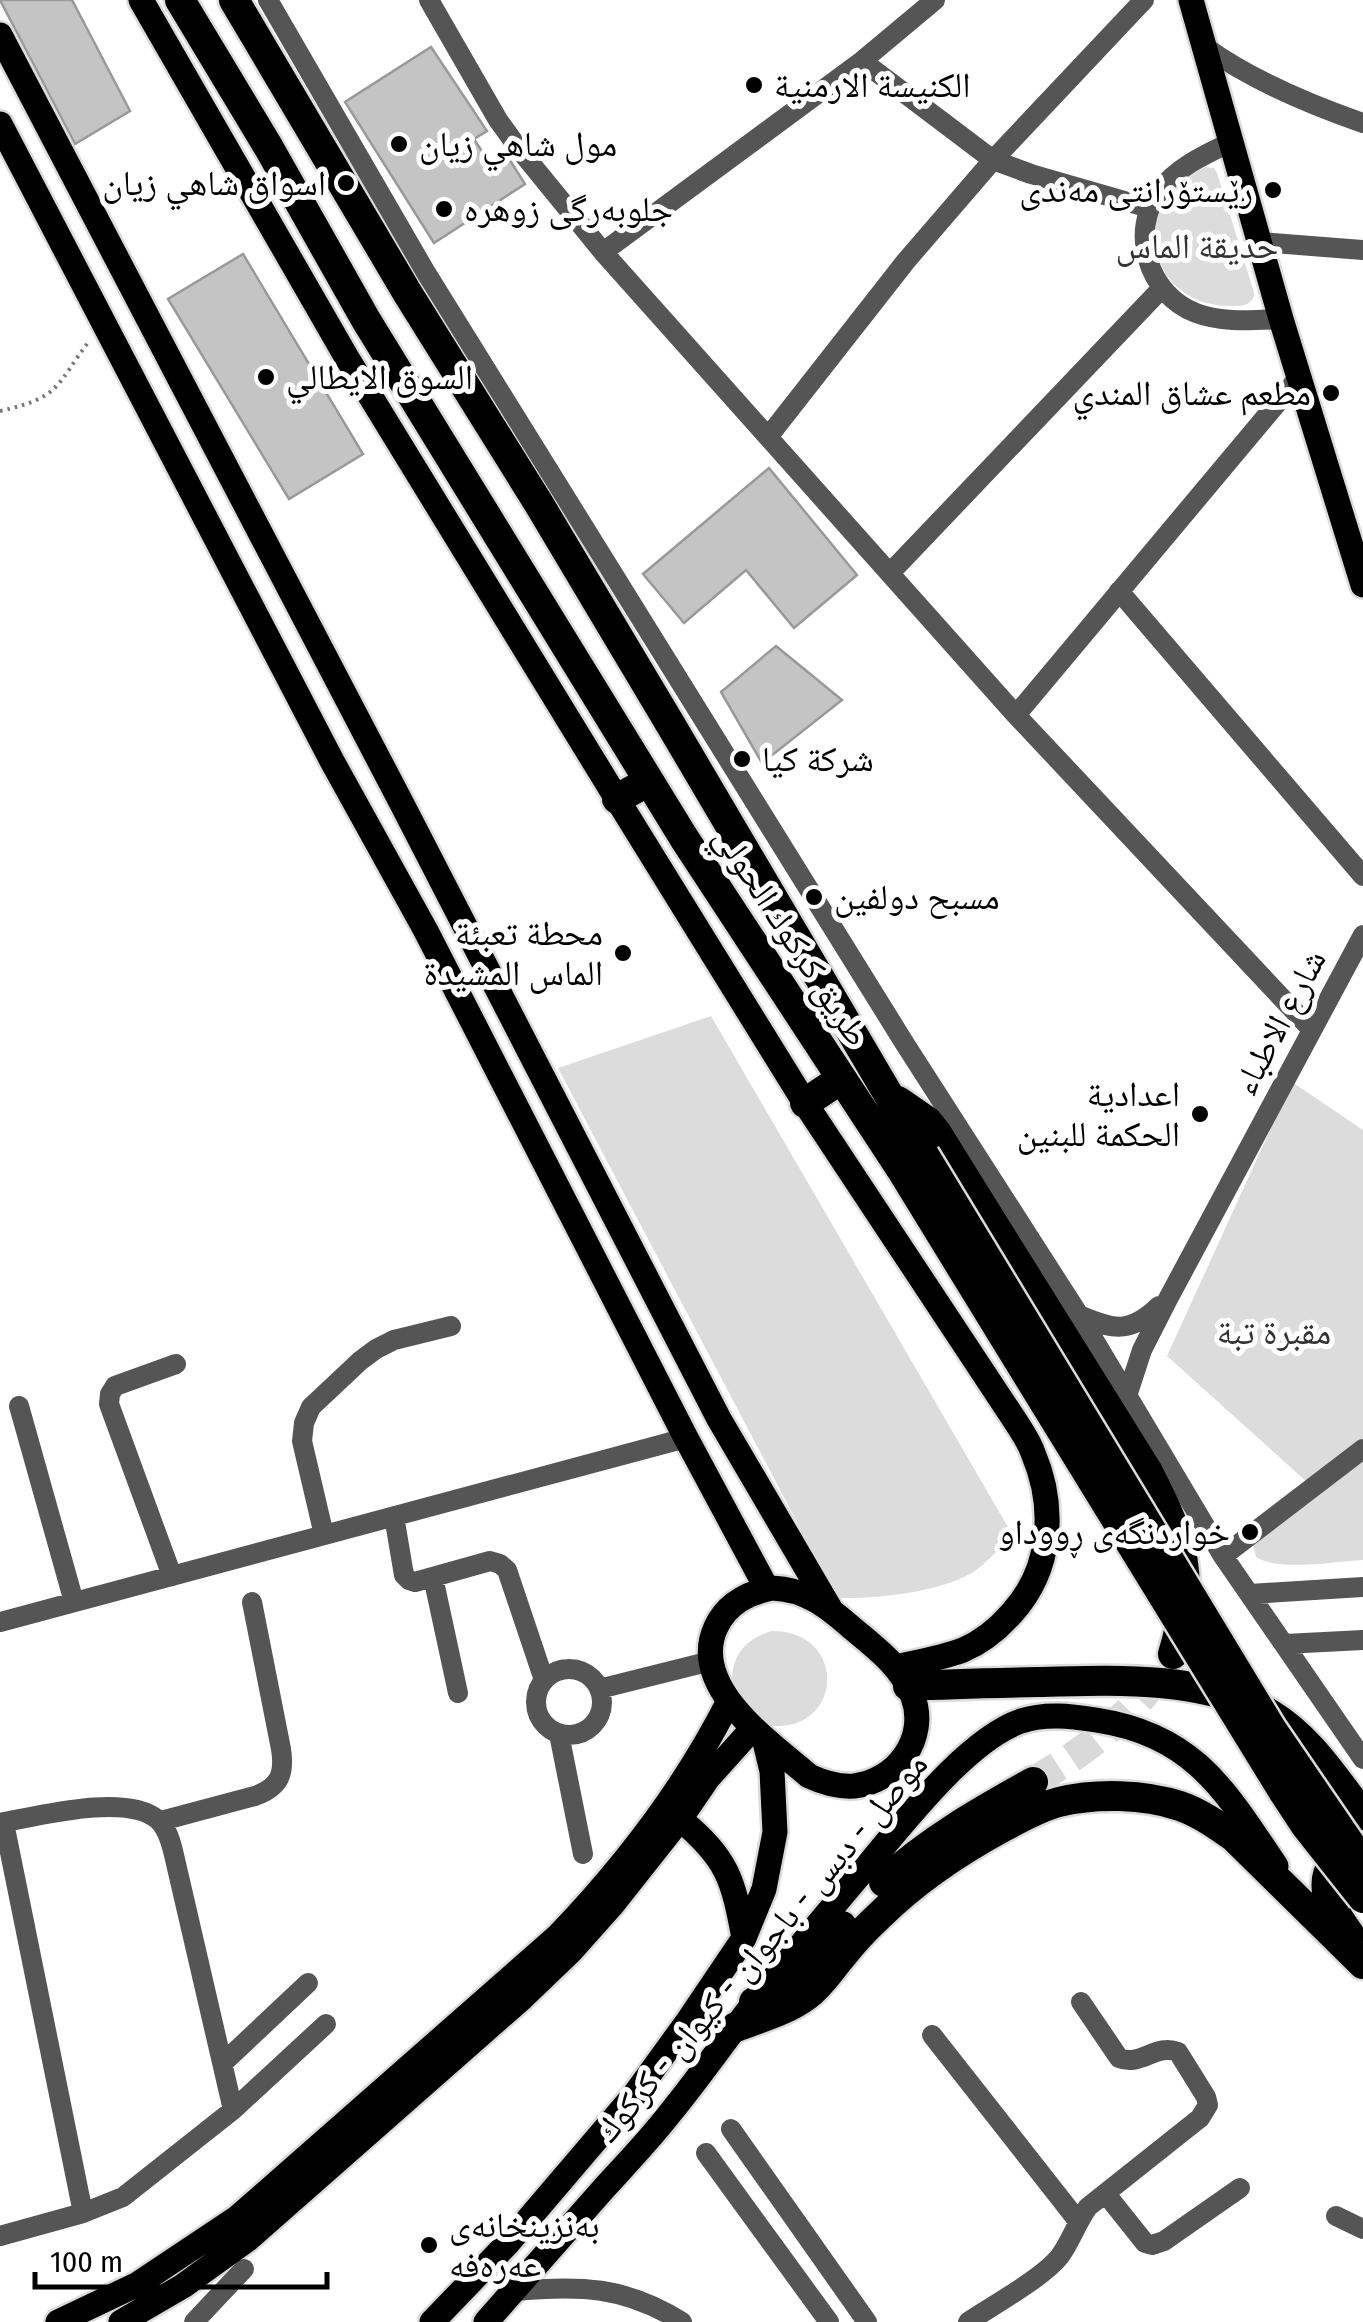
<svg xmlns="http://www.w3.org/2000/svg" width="1363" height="2322" font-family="'Fira Sans Condensed','Noto Naskh Arabic',sans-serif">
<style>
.green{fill:#dcdcdc}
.building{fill:#c4c4c4;stroke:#999;stroke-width:2.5}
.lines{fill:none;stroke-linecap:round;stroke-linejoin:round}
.highway-tunnel{stroke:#d9d9d9;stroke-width:30;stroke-dasharray:30 15;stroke-linecap:butt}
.major-casing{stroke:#dbdbdb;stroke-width:30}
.highway-casing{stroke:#dbdbdb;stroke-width:35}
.path{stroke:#777;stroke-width:4;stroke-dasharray:2.5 5;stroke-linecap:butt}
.minor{stroke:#555;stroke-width:20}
.major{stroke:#000;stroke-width:25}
.highway{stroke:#000;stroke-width:30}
.highway-bridge-casing{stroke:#dbdbdb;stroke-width:35;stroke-linecap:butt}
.highway-bridge{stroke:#000;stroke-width:30}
.poi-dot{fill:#000;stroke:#fff;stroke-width:4}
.labels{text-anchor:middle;stroke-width:10;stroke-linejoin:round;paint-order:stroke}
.poi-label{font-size:35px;fill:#000;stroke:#fff;text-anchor:start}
.park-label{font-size:35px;fill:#333;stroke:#fff}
.street-label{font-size:35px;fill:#000;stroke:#fff}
</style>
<rect width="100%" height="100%" fill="#fff"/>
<!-- green -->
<path class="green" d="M 1205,167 L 1214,168 L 1217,173 L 1252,286 C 1254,292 1256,296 1251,301 C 1246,307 1236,306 1229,306 C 1184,306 1148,271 1156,225 C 1160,197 1181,179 1205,167 Z
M 711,1016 L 1012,1534 C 998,1549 983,1569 964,1577 C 930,1593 874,1599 837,1598 L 558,1068 Z
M 1292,1082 L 1363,1130 L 1363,1560 C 1336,1561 1279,1572 1256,1557 L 1253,1545 L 1318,1492 L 1167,1356 Z
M 771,1631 C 841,1630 844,1714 789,1725 C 782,1726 773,1727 766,1724 C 756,1720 746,1705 739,1696 C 727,1683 732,1660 744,1647 C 751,1639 761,1635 771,1631 Z"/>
<!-- building -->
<path class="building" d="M 0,0 L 72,0 L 130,111 L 75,144 Z
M 431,47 L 487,131 L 474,139 L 490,164 L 506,154 L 525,184 L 434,243 L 345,102 Z
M 243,254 L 363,454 L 289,499 L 168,299 Z
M 769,468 L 857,575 L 794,628 L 746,570 L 684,623 L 643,574 Z
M 776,646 L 842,700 L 762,763 L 721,692 Z"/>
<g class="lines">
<!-- highway-tunnel -->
<path class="highway-tunnel" d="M 1033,1782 C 1085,1751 1135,1715 1167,1663"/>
<!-- major casing -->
<g class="major-casing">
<path id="major" d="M 141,0 L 347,358 L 617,799 L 805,1103 L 1014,1419 C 1021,1430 1029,1441 1033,1453 C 1056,1507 1052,1569 1012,1613 C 999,1628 982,1642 963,1650 C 942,1658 918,1662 896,1667
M 1191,0 L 1281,319 L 1363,585
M 0,35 L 402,804 L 719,1419 L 831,1610
M 0,124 L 332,761 L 426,931 L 686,1438 L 767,1589
M 772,1588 C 806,1589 828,1607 852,1628 C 876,1648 902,1667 913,1697 C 928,1738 897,1781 854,1786 C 838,1787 824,1783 809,1776 C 771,1743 688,1687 716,1627 C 727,1603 748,1593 772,1588 Z
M 680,1819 C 728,1859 733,1879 744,1938
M 58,2322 L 138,2284 L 237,2218 L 558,1936 C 625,1866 685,1788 729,1701
M 121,2322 L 183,2286 L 248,2239 L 522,1998 L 571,1951 L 612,1905 L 680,1819 L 708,1778 L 753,1728
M 432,2322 L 508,2243 L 635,2094 L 688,2021 L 744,1938 L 764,1889 L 775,1832 L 772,1771 L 764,1738
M 486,2322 C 526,2277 566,2231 606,2186 C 628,2162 651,2138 671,2112 C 701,2075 728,2036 758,1998 C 795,1951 834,1905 873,1859 C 909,1816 969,1739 1021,1721 C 1046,1713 1070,1716 1096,1720 C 1194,1735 1225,1790 1276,1866"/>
</g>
<!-- highway casing -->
<g class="highway-casing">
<path id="highway" d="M 180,0 L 269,148 L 366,320 L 684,838 L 901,1169
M 234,0 L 408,294 L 539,504 L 672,727 L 924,1155
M 617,799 L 649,781
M 898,1101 L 927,1121 L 936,1132 L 1148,1472 C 1184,1542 1196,1577 1173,1654
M 805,1103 L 841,1079
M 908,1686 C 951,1684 994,1683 1038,1682 C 1111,1680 1205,1675 1270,1714 C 1310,1738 1335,1779 1363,1815
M 884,1882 C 928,1841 981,1811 1033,1782
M 1350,1935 C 1334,1913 1316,1888 1334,1862 L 1355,1854
M 754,2002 L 799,1973 L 842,1926
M 736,2027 C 759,2018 786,2011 806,1996 C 821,1985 830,1970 842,1956 C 853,1942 865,1929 878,1917 C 915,1880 957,1852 1003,1827 C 1021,1818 1039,1807 1059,1802 C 1096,1793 1144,1794 1180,1806 C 1200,1813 1217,1825 1234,1837 L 1363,1964"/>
</g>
<!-- path -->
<path class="path" d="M 0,411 C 62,397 55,386 90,340"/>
<!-- minor -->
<path class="minor" d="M 268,0 L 425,271 L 905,1044 L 1079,1315 L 1223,1556 L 1363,1759
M 429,0 L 498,120 L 519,149 L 603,252 L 1016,715 L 1312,1030
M 935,0 L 862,61 L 993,160 L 1031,174 L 1149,208
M 1204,46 C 1251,80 1308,104 1363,123
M 1231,142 C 1206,154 1177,167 1160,190 C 1129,231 1147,294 1196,313 C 1222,323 1254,320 1281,319
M 1260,242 L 1363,250
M 603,252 L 862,61
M 768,437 L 906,261 L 993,160 L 1144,0
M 890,573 L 1162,288
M 1119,591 L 1363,876
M 1016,715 L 1299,377
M 1079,1315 C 1113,1330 1130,1334 1159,1306
M 1127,1396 L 1142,1350 L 1168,1299 L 1363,935
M 19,1406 L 74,1602
M 394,1516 L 404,1575 L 409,1580 L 415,1582 L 490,1561 L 500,1564 L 507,1570 L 544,1680
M 324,1535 L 302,1441 L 304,1423 L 311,1407 L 360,1361 L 376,1349 L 394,1340 L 451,1326
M 1223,1556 L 1363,1449
M 172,1576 L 109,1404 L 110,1394 L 115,1386 L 176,1364
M 433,1577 L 458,1693
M 1250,1594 L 1363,1587
M 0,1622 L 686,1438
M 1285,1644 L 1363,1640
M536 1702a33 33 0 1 1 66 0a33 33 0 1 1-66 0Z
M 599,1689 L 711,1661
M 559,1734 L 583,1854
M 161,1821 L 255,1796 C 279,1787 285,1775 281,1749 L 252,1602
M 0,1823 C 39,1816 125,1793 157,1819 C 167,1827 171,1842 174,1855 L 233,2110
M 4,1823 L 83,2213
M 932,2035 L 1078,2221
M 223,2063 L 308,1983
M 731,2129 L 867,2322
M 706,2153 L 829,2322
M 1106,2194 L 1145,2243 L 1152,2245 L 1164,2241 L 1240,2188
M 1336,2216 L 1363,2229
M 0,2236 L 83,2213 L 123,2197 L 233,2110 L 326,2024
M 514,2291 C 579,2285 625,2286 682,2322
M 194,2322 L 244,2269
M 968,2322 C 992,2306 1044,2277 1060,2256 C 1071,2241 1077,2222 1088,2207 L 1200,2118 L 1208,2105 L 1206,2097 L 1178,2052 C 1156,2043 1141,2067 1119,2058 L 1081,2002"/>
<!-- major -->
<use href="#major" class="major"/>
<!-- highway -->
<use href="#highway" class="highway"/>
<!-- highway-bridge casing -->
<g class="highway-bridge-casing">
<path id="highway-bridge" d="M 924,1155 L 1272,1730 L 1363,1863
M 901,1169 L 1283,1791 L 1306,1826 L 1363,1898"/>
</g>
<!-- highway-bridge -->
<use href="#highway-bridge" class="highway-bridge"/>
</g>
<!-- markers -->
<g class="poi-dot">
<circle cx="754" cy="85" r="10"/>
<circle cx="399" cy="144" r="10"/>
<circle cx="346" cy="183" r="10"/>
<circle cx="1273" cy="190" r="10"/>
<circle cx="444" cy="209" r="10"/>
<circle cx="266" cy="377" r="10"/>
<circle cx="1331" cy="393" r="10"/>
<circle cx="742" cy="759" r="10"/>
<circle cx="814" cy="897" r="10"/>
<circle cx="623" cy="953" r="10"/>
<circle cx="1200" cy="1114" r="10"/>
<circle cx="1250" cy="1532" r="10"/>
<circle cx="429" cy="2245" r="10"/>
</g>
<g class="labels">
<!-- poi labels -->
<g class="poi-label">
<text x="774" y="97">الكنيسة الارمنية</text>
<text x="419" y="156">مول شاهي زيان</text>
<text x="326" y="195" text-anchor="end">اسواق شاهي زيان</text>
<text x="1253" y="202" text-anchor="end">رێستۆرانتی مەندی</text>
<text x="464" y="221">جلوبەرگی زوهرە</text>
<text x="286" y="389">السوق الايطالي</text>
<text x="1311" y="405" text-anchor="end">مطعم عشاق المندي</text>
<text x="762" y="771">شركة كيا</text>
<text x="834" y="909">مسبح دولفين</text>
<text x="603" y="945" text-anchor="end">محطة تعبئة<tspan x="603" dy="40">الماس المشيدة</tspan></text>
<text x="1180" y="1106" text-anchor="end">اعدادية<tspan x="1180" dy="40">الحكمة للبنين</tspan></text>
<text x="1230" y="1544" text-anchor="end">خواردنگەی ڕووداو</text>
<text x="449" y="2237">بەنزینخانەی<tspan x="449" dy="40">عەرەفە</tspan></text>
</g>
<!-- park labels -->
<g class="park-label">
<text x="1197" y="258">حديقة الماس</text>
<text x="1274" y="1344">مقبرة تبة</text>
</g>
<!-- street labels -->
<g class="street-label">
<text transform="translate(792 936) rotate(57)" y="12">طريق كركوك الحولي</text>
<text transform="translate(1279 1022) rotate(-62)" y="12">شارع الاطباء</text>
<text transform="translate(761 1947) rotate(-50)" y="12">موصل - دبس - باجوان - كيوان - كركوك</text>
</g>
</g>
<!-- scale -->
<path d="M35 2272v15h292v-15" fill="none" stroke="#000000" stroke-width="5"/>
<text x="50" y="2272" font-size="30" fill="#000000" stroke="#ffffff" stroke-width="8" paint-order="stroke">100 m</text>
</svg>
